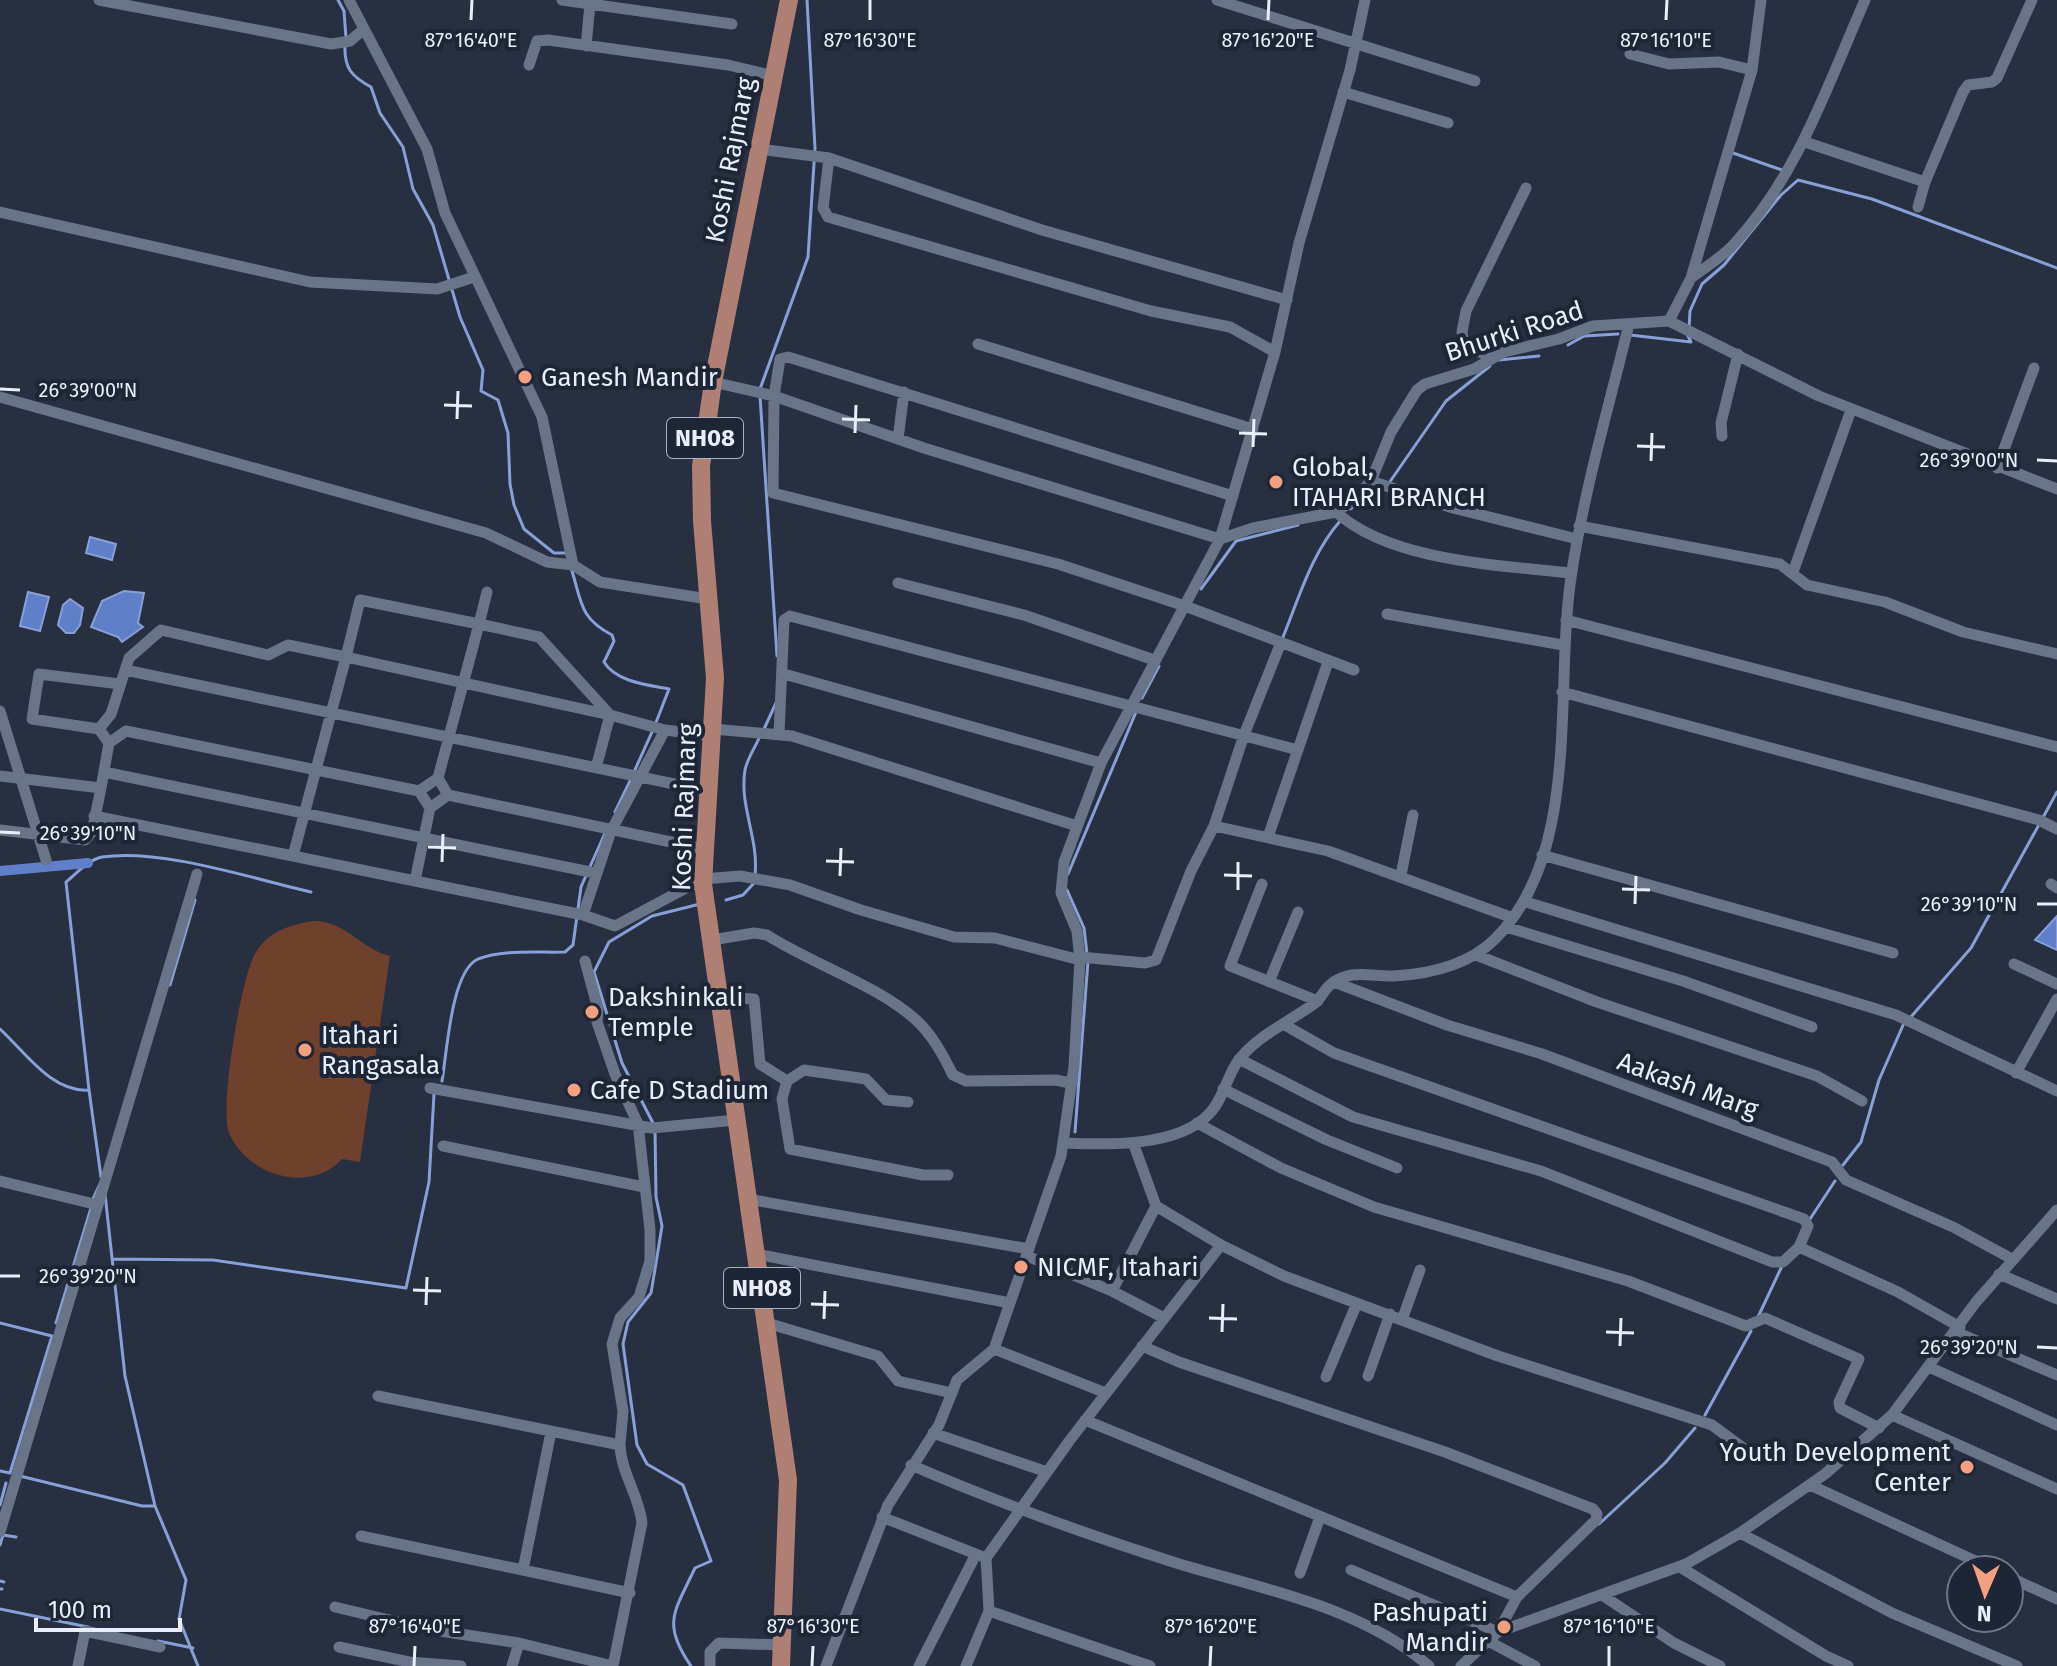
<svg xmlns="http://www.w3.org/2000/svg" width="2057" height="1666" font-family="'Fira Sans',sans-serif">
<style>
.green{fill:#6f402c}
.water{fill:#5f7fc8;stroke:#88a0d7;stroke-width:2}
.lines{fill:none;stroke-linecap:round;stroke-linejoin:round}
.stream{stroke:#88a0d7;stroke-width:3}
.canal{stroke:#5f7fc8;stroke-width:10}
.minor{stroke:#6a7489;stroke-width:11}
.primary{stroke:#ae7f72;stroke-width:18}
.ticks{fill:none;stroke:#e8eefa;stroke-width:3}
.poi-dot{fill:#f2a07f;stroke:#1d2537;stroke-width:3}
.labels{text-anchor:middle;stroke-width:8;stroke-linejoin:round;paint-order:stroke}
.shield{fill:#1d2537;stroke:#abb2c0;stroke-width:2}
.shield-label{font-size:24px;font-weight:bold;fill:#e8eefa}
.street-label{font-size:26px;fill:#e8eefa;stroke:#1d2537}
.poi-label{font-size:26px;fill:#e8eefa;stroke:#1d2537;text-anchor:start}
.ticks-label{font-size:20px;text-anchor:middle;fill:#e8eefa;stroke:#1d2537;stroke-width:8;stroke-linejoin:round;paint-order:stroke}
</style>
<rect width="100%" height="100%" fill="#272f41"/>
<!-- green -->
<path class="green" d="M 313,921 C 347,921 360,949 390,956 L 360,1162 L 342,1159 C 309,1195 247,1175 229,1133 C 219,1110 241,975 256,952 C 269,931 290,925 313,921 Z"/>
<!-- water -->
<path class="water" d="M 90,537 L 116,544 L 112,560 L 86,553 Z
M 124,591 L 144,593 L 138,623 L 143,627 L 122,642 L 118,637 L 91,627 L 102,601 Z
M 28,592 L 49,597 L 40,631 L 20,626 Z
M 70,599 L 83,608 L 80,625 L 74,633 L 66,633 L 58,625 L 63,605 Z
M 2057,916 L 2057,950 L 2035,940 Z"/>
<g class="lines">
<!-- stream -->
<path class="stream" d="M 338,0 L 344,11 L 346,38
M 345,45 C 344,68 351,76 371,87 L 380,113 L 403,147 L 413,189 L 433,225 L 460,317 L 483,370 L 481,391 L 498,400 L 508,433 L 510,484 L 514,505 L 524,529 L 554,553 L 566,553
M 1733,153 L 1782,170
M 1689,328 L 1690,311 L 1702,284 L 1724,265 L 1781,195 L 1798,180 L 1872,199 L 2057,268
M 1630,335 L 1691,342 L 1688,336
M 1568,345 L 1584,336 L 1618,334
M 1499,360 L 1539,356
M 760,389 L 808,257 L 815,148 L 807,0
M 760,396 L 777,656
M 1389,483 L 1446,401 L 1490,366
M 1350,509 L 1383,489
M 571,568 C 582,601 578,617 612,635 L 614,641 L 604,662 C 616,682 648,685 669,689 L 655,725
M 1201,589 L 1236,541 L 1298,525
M 1283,637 C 1299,598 1312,552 1341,520
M 1142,698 L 1159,666
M 764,729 L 776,703
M 634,772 L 652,732
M 615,812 L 631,779
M 1068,874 L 1136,712
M 755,875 C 759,839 739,806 745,770 C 747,759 756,746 760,736
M 1067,890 L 1084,928 L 1087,954
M 726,900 L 743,895 L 755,882
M 170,985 L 195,900
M 1910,1018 L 1971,948 L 2057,792
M 0,1029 C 25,1052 52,1093 89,1090 L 101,1177
M 442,1081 C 447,1053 451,971 478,959 C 503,949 538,953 565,952 L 573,945 L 581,887 L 605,833
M 89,1090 L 66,882 C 77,873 88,860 102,857 C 160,848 254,879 311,892
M 653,1123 L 622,1063 L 594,972 L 609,942 L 652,916 L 700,904
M 655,1130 L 656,1197 L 662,1226 L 658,1251 L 651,1293 L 628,1322 L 623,1344 L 637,1445 L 647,1464 L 683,1485 L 711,1561 L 695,1568 C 675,1611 661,1623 691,1666
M 1075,1132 L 1088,961
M 1843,1165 L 1861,1142 L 1879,1080 L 1904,1023
M 105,1194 L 125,1376 L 155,1506 L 186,1580 L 179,1619 L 198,1666
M 93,1199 L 100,1184
M 1808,1222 L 1835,1181
M 112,1259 L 213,1260 L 406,1288 L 429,1182 L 434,1094
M 1758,1317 L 1782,1266
M 0,1323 L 52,1336 L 10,1473 L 0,1471
M 56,1323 L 91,1208
M 1705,1415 L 1751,1331
M 20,1476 L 142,1506 L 155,1506
M 0,1505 L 6,1483
M 1599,1524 L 1665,1463 L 1695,1428
M 0,1545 L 3,1535 L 16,1537
M 0,1581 L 4,1582
M 0,1589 L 2,1589
M 0,1609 L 88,1627
M 158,1641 L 193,1648"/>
<!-- canal -->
<path class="canal" d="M 0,871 L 88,863"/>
<!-- minor -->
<path class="minor" d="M 99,0 L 331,44 L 350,41 L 364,29
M 349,0 L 427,149 L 445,213 L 542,417 L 573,565 L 600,582 L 708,599
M 562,0 L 732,24
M 1217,0 L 1475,81
M 586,46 L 590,4
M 1630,54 L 1669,64 L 1719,62 L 1752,70
M 529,65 L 537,41 L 548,40 L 728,65 L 774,76
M 1343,92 L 1448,123
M 1805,142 L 1925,182
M 759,149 L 829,158 L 1042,230 L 1287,300
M 829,158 L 823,208 L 828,217 L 1151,311 L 1230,327 L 1275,352
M 1918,207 L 1925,182 L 1963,92 L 1968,85 L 1992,82 L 1997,78 L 2032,0
M 0,212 L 310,282 L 437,289 L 474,277
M 1691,278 C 1705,267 1723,257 1735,243 C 1798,175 1828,84 1865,0
M 1669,321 L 1691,278 L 1752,70 L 1761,0
M 978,344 L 1253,429
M 1491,358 L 1464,343 L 1462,332 L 1466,311 L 1526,188
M 713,382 L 774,396 L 924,448 L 1220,539 L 1253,528 L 1336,512 L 1355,499 L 1371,481 L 1391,432 L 1417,390 L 1425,384 L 1474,369 L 1504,352 L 1559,339 L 1593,326 L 1669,321 L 1819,396 L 2057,489
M 0,397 L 486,533 L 547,562 L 573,565
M 1722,436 L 1721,423 L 1738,354
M 898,439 L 904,392
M 1997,468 L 2034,368
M 1371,481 L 1453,508 L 1577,539
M 1233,496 L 788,357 L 780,359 L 774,396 L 773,493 L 1058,564 L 1185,606 L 1354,670
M 1336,512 C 1391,562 1501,565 1571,573
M 1579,526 L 1780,564 L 1807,585 L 1885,602 L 1963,632 L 2057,654
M 1793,572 L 1851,410
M 898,583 L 1024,615 L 1154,660
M 487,592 L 479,624 L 360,600 L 346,657 L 610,715 L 596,768
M 1387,614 L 1563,645
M 1566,620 L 2057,747
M 125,670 L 708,791
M 784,674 L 1101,763
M 1562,692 L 2039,820 L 2057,829
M 0,711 L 46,860
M 99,729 L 32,719 L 39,674 L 120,684
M 713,729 L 792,736 L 1077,826
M 779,734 L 784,620 L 790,616 L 1298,750
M 109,743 L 126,731 L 419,791 L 438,778 L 479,624 L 539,637 L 610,715 L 665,730 L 713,736
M 104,772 L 595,873
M 0,776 L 101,788 L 92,832 L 85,840 L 0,830
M 419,791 L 430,808 L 448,795 L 438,778
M 448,795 L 704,849
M 94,816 L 293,856 L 346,657 L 288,645 L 268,655 L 161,630 L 129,658 L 111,714 L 99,729 L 109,743 L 101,788
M 1214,826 L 1244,735 L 1280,645
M 1268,837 L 1328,662
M 1542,855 L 1893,953
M 293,856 L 415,881 L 430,808
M 1401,875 L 1413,815
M 415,881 L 583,915 L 611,831 L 665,730
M 1262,884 L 1230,966 L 1318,1001
M 2051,884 L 2057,888
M 1526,902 L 1896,1015 L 2057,1091
M 583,915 L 615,926 L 703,879 L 740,876 L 790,885 L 861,910 L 954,937 L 995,938 L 1080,960
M 1506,927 L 1683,981 L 1812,1027
M 712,940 L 754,933 L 767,935 C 812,964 875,984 915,1019 C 932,1034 943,1055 953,1075 L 966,1081 L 1056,1080 L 1070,1083
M 1476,955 L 1597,1002 L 1817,1076 L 1862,1101
M 1080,957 L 1145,963 L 1156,960 L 1191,871 L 1214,826 L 1328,851 L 1513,918
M 2014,964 L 2057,984
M 1269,982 L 1298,912
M 1334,982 L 1447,1025 L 1542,1054 L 1832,1162 L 1846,1180 L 1953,1227 L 2012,1259
M 720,997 L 754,999 L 760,1064 L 787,1081 L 804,1070 L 866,1079 L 886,1100 L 908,1102
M 1283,1024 L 1334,1053 L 1804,1219 L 1808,1226 L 1799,1247
M 1239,1059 L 1353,1117 L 1541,1171 L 1772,1262 L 1783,1262 L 1799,1247 L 1898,1292 L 1960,1327
M 2016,1073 L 2057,999
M 787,1081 L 782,1099 L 790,1149 L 923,1175 L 948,1175
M 430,1088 L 652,1128 L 736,1120
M 1223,1089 L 1327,1140 L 1397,1168
M 1197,1123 L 1281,1168 L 1374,1207 L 1628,1281 L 1746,1326 L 1765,1318 L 1859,1359 L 1839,1402 L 1840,1408 L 1879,1428
M 1065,1143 C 1107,1145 1178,1147 1209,1114 C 1223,1100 1227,1076 1238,1061 C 1256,1036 1291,1021 1315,1003 C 1321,998 1324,990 1330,985 C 1349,968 1372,977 1394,976 C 1429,974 1468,965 1494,940 C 1584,852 1553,685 1572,571 C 1585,487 1609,406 1629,324
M 1134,1145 L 1156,1206 L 1221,1245 L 1284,1276 L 1498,1356 L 1712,1425 L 1755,1457
M 443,1146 L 644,1187
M 0,1181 L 98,1205
M 748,1199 L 1029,1249
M 756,1254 L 1010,1303
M 1027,1256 L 1112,1291 L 1162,1317
M 1999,1274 L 2057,1299
M 1112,1291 L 1156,1206
M 1402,1320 L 1420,1270
M 767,1323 L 878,1356 L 898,1381 L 952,1393
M 1956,1332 L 2057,1375
M 1142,1346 L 1179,1362 L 1445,1452 L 1593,1509 L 1597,1514 L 1596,1520 L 1517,1597 L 1498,1632 L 1351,1570
M 994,1349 L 1106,1393
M 1929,1367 L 2057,1425
M 1368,1376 L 1390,1314
M 1326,1377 L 1357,1303
M 378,1396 L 620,1445 L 623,1411 L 612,1344 L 620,1318 L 639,1297 L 650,1261 L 650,1230 L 638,1124 L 615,1074 L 597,1022 L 598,1009 L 585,961
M 1892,1415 L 2057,1489
M 1085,1420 L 1517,1597
M 551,1432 L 523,1570 L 630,1593
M 933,1433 L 1047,1472
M 911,1465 C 999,1503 1082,1533 1173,1562 C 1260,1589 1358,1605 1429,1666
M 1810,1485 L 1995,1570
M 882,1517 L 986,1558 L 989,1611
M 0,1532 L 197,874
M 1740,1533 L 1892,1613 L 2017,1666
M 361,1536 L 523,1570
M 986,1558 L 1070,1440 L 1221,1245
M 1680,1567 L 1826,1656 L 1848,1666
M 1300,1573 L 1320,1517
M 2009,1577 L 2057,1599
M 1602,1595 L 1674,1643 L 1720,1666
M 335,1607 L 427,1629 L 519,1643
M 1488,1641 L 1535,1666
M 339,1647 L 409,1662 L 461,1666
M 78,1666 L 85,1631 L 160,1647
M 512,1666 L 519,1643 L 613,1666 L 642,1523 C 639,1495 621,1473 620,1445
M 710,1666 L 710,1652 L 719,1643 L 782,1645
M 826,1666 L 888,1505 L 939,1425 L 957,1380 L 994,1349 L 1061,1156 L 1074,1066 L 1080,960 L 1077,931 L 1061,893 L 1064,862 L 1101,763 L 1220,539 L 1275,352 L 1299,243 L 1350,70 L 1365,0
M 919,1666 L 976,1554
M 966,1666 L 989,1611 L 1150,1666
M 1461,1666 L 1498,1632 L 1686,1564 L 1740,1533 L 1825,1474 L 1892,1415 L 1976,1302 L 2057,1210"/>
<!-- primary -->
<path class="primary" d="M 781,1666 L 788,1480 L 703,884 L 715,678 L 702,521 L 701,466 L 713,382 L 789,0"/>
</g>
<!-- ticks -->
<path class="ticks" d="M 471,20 L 472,0M 870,20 L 870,0M 1268,20 L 1269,0M 1666,20 L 1667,0M 0,389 L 20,390M 444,405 L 472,406M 457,419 L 458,391M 842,419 L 870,420M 855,433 L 856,405M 1239,433 L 1267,434M 1637,446 L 1665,447M 1253,447 L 1254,419M 2037,460 L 2057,461M 1651,461 L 1652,433M 0,832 L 20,833M 428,847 L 456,848M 826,861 L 854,862M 442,862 L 443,834M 1224,875 L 1252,876M 840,876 L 841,848M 1622,889 L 1650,890M 1238,890 L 1238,862M 1635,904 L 1636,876M 2037,904 L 2057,904M 0,1276 L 20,1276M 413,1290 L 441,1291M 811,1304 L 839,1305M 426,1305 L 427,1277M 1209,1318 L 1237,1319M 824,1319 L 825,1291M 1222,1332 L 1223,1304M 1606,1332 L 1634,1333M 1620,1346 L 1621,1318M 2037,1347 L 2057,1348M 414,1666 L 415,1646M 812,1666 L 813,1646M 1210,1666 L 1211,1646M 1609,1666 L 1609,1646"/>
<!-- markers -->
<g class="poi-dot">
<circle cx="525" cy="377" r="8"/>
<circle cx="1276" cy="482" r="8"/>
<circle cx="592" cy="1012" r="8"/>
<circle cx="305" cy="1050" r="8"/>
<circle cx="574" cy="1090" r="8"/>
<circle cx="1021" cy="1267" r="8"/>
<circle cx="1967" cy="1467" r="8"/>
<circle cx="1504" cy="1627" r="8"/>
</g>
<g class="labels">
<!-- shield labels -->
<g class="shield">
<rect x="667" y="418" width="76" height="40" rx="6"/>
<rect x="724" y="1268" width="76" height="40" rx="6"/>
</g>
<g class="shield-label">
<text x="705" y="446">NH08</text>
<text x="762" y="1296">NH08</text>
</g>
<!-- street labels -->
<g class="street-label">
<text transform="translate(730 160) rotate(-79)" y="9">Koshi Rajmarg</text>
<text transform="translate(1514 331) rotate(-18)" y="9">Bhurki Road</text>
<text transform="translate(684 807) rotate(-88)" y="9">Koshi Rajmarg</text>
<text transform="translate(1688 1085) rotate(20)" y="9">Aakash Marg</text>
</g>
<!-- poi labels -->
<g class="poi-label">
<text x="541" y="386">Ganesh Mandir</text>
<text x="1292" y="476">Global,<tspan x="1292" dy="30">ITAHARI BRANCH</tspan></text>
<text x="608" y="1006">Dakshinkali<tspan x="608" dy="30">Temple</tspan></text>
<text x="321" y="1044">Itahari<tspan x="321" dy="30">Rangasala</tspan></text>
<text x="590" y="1099">Cafe D Stadium</text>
<text x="1037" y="1276">NICMF, Itahari</text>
<text x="1951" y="1461" text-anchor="end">Youth Development<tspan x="1951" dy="30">Center</tspan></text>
<text x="1488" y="1621" text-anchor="end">Pashupati<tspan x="1488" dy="30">Mandir</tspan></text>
</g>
</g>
<g class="ticks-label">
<text x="471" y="47">87°16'40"E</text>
<text x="870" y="47">87°16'30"E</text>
<text x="1268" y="47">87°16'20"E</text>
<text x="1666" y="47">87°16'10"E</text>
<text x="88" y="397">26°39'00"N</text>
<text x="1969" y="467">26°39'00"N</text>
<text x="88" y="840">26°39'10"N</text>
<text x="1969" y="911">26°39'10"N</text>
<text x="88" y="1283">26°39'20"N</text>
<text x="1969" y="1354">26°39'20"N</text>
<text x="415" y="1633">87°16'40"E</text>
<text x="813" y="1633">87°16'30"E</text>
<text x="1211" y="1633">87°16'20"E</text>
<text x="1609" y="1633">87°16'10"E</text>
</g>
<!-- north arrow -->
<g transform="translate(1985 1594) rotate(182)"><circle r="38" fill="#1d2537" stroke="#6e7585" stroke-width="2"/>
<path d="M0-6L14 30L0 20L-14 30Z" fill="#f2a07f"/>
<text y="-12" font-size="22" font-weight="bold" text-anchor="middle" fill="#e8eefa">N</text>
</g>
<!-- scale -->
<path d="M36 1618v12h144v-12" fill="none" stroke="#e8eefa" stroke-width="4"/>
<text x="48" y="1618" font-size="24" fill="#e8eefa" stroke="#1d2537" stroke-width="6" paint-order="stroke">100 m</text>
</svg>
